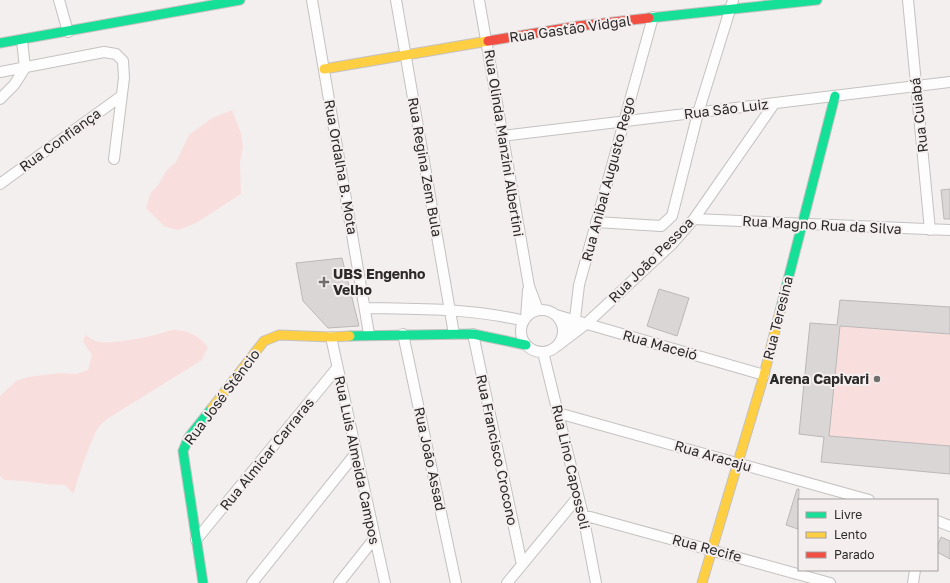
<svg xmlns="http://www.w3.org/2000/svg" width="950" height="583" font-family="'Golos Text',sans-serif">
<style>
.green{fill:#f8dfde}
.building{fill:#d9d6d5;stroke:#bbb8b7}
.lines{fill:none;stroke-linecap:round;stroke-linejoin:round}
.street-casing{stroke:#c4c1c1;stroke-width:12}
.fast-casing{stroke:#c4c1c1;stroke-width:11}
.slow-casing{stroke:#c4c1c1;stroke-width:11}
.jam-casing{stroke:#c4c1c1;stroke-width:11}
.street{stroke:#fdfdfd;stroke-width:10}
.fast{stroke:#16e098;stroke-width:9}
.slow{stroke:#ffcf43;stroke-width:9}
.jam{stroke:#f24e42;stroke-width:9}
.poi-dot{fill:#716e6e;stroke:#f5eeee;stroke-width:1.5}
.labels{text-anchor:middle;stroke-width:4;stroke-linejoin:round;paint-order:stroke}
.street-label{font-size:14px;fill:#2b2929;stroke:#f5eeee}
.poi-label{font-size:14px;font-weight:bold;fill:#2b2929;stroke:#f5eeee;text-anchor:start}
</style>
<rect width="100%" height="100%" fill="#f4efef"/>
<!-- green -->
<path class="green" d="M 232,110 L 241,133 L 243,147 L 240,162 L 241,194 L 196,223 L 179,230 L 165,227 L 146,208 L 150,194 L 159,184 L 166,171 L 176,162 L 189,135 L 212,118 Z
M 840,300 L 950,307 L 950,474 L 824,437 L 799,434 L 810,323 L 837,325 Z
M 171,330 C 188,330 197,334 208,347 L 202,360 L 107,419 C 104,422 100,425 98,428 C 93,435 74,487 74,494 L 65,485 C 45,485 25,480 4,480 L 0,476 L 0,396 L 16,381 L 28,377 L 59,373 L 76,374 L 88,370 L 92,355 L 83,342 L 85,335 C 89,337 94,341 99,342 C 114,344 157,336 171,330 Z"/>
<!-- building -->
<path class="building" d="M 950,189 L 950,219 L 944,219 L 941,190 Z
M 342,258 L 359,326 L 328,328 L 303,301 L 296,263 Z
M 659,289 L 689,298 L 677,336 L 647,326 Z
M 840,300 L 950,307 L 950,334 L 840,326 L 829,436 L 950,446 L 950,474 L 821,462 L 824,437 L 799,434 L 810,323 L 837,325 Z
M 797,489 L 799,489 L 798,529 L 786,525 Z
M 941,537 L 950,541 L 950,559 L 937,552 L 937,547 Z"/>
<g class="lines">
<!-- street casing -->
<g class="street-casing">
<path id="street" d="M 59,0 L 68,32
M 312,0 L 369,334
M 396,0 L 454,334
M 479,0 L 529,286 L 538,310
M 908,0 L 930,230
M 22,40 L 25,68
M 0,72 L 104,52 L 116,54 L 123,61 L 124,78 L 114,159
M 0,99 L 14,85 L 25,68
M 502,136 L 950,82
M 0,184 L 120,97
M 694,219 L 950,230
M 596,222 L 661,226 L 672,216 L 698,113 L 733,0
M 365,308 C 418,309 472,308 524,321
M521 331a21 21 0 1 1 42 0a21 21 0 1 1-42 0Z
M 556,315 L 764,375
M 526,318 L 528,290
M 403,334 L 456,583
M 473,334 L 522,565
M 331,337 L 385,583
M 562,339 L 575,319 L 579,285 L 653,17
M 557,346 L 586,324 L 672,244 L 694,219 L 774,104
M 543,352 L 583,515 L 596,583
M 558,413 L 869,500
M 583,515 L 830,583
M 937,521 L 950,526
M 196,540 L 337,368
M 252,583 L 356,453
M 339,583 L 374,539
M 507,583 L 578,497
M 913,583 L 915,570"/>
</g>
<!-- fast casing -->
<g class="fast-casing">
<path id="fast" d="M 649,18 L 817,0
M 0,43 L 240,0
M 780,311 L 835,96
M 350,336 L 473,334 L 526,345
M 203,583 L 183,451 L 189,437 L 212,408"/>
</g>
<!-- slow casing -->
<g class="slow-casing">
<path id="slow" d="M 324,69 L 488,41
M 212,408 L 264,341 L 279,335 L 331,337 L 350,336
M 702,583 L 764,375 L 780,311"/>
</g>
<!-- jam casing -->
<g class="jam-casing">
<path id="jam" d="M 488,41 L 578,26 L 649,18"/>
</g>
<!-- street -->
<use href="#street" class="street"/>
<!-- fast -->
<use href="#fast" class="fast"/>
<!-- slow -->
<use href="#slow" class="slow"/>
<!-- jam -->
<use href="#jam" class="jam"/>
</g>
<!-- markers -->
<g class="poi-dot">
<path d="M322 276h4v4h4v4h-4v4h-4v-4h-4v-4h4z"/>
<circle cx="877" cy="379" r="4"/>
</g>
<g class="labels">
<!-- street labels -->
<g class="street-label">
<text transform="translate(570 29) rotate(-8)" y="5">Rua Gastão Vidgal</text>
<text transform="translate(726 109) rotate(-7)" y="5">Rua São Luiz</text>
<text transform="translate(919 115) rotate(-96)" y="5">Rua Cuiabá</text>
<text transform="translate(60 140) rotate(-36)" y="5">Rua Confiança</text>
<text transform="translate(504 143) rotate(81)" y="5">Rua Olinda Manzini Albertini</text>
<text transform="translate(341 167) rotate(80)" y="5">Rua Ordalha B. Mota</text>
<text transform="translate(425 167) rotate(80)" y="5">Rua Regina Zem Bula</text>
<text transform="translate(608 179) rotate(-75)" y="5">Rua Anibal Augusto Rego</text>
<text transform="translate(822 225) rotate(3)" y="5">Rua Magno Rua da Silva</text>
<text transform="translate(651 260) rotate(-45)" y="5">Rua João Pessoa</text>
<text transform="translate(778 318) rotate(-76)" y="5">Rua Teresina</text>
<text transform="translate(660 345) rotate(16)" y="5">Rua Maceió</text>
<text transform="translate(222 397) rotate(-53)" y="5">Rua José Stêncio</text>
<text transform="translate(497 450) rotate(78)" y="5">Rua Francisco Crocono</text>
<text transform="translate(267 454) rotate(-51)" y="5">Rua Almicar Carraras</text>
<text transform="translate(713 456) rotate(16)" y="5">Rua Aracaju</text>
<text transform="translate(430 459) rotate(78)" y="5">Rua João Assad</text>
<text transform="translate(357 460) rotate(78)" y="5">Rua Luis Almeida Campos</text>
<text transform="translate(571 467) rotate(77)" y="5">Rua Lino Capossoli</text>
<text transform="translate(707 548) rotate(15)" y="5">Rua Recife</text>
</g>
<!-- poi labels -->
<g class="poi-label">
<text x="333" y="279">UBS Engenho<tspan x="333" dy="16">Velho</tspan></text>
<text x="869" y="384" text-anchor="end">Arena Capivari</text>
</g>
</g>
<!-- legend -->
<rect x="798" y="499" width="140" height="72" fill="#f5eeee" stroke="#a49f9f"/>
<rect x="806" y="512" width="20" height="6" fill="#16e098" stroke="#a49f9f"/>
<text x="834" y="519" font-size="12" fill="#2b2929">Livre</text>
<rect x="806" y="532" width="20" height="6" fill="#ffcf43" stroke="#a49f9f"/>
<text x="834" y="539" font-size="12" fill="#2b2929">Lento</text>
<rect x="806" y="552" width="20" height="6" fill="#f24e42" stroke="#a49f9f"/>
<text x="834" y="559" font-size="12" fill="#2b2929">Parado</text>
</svg>
